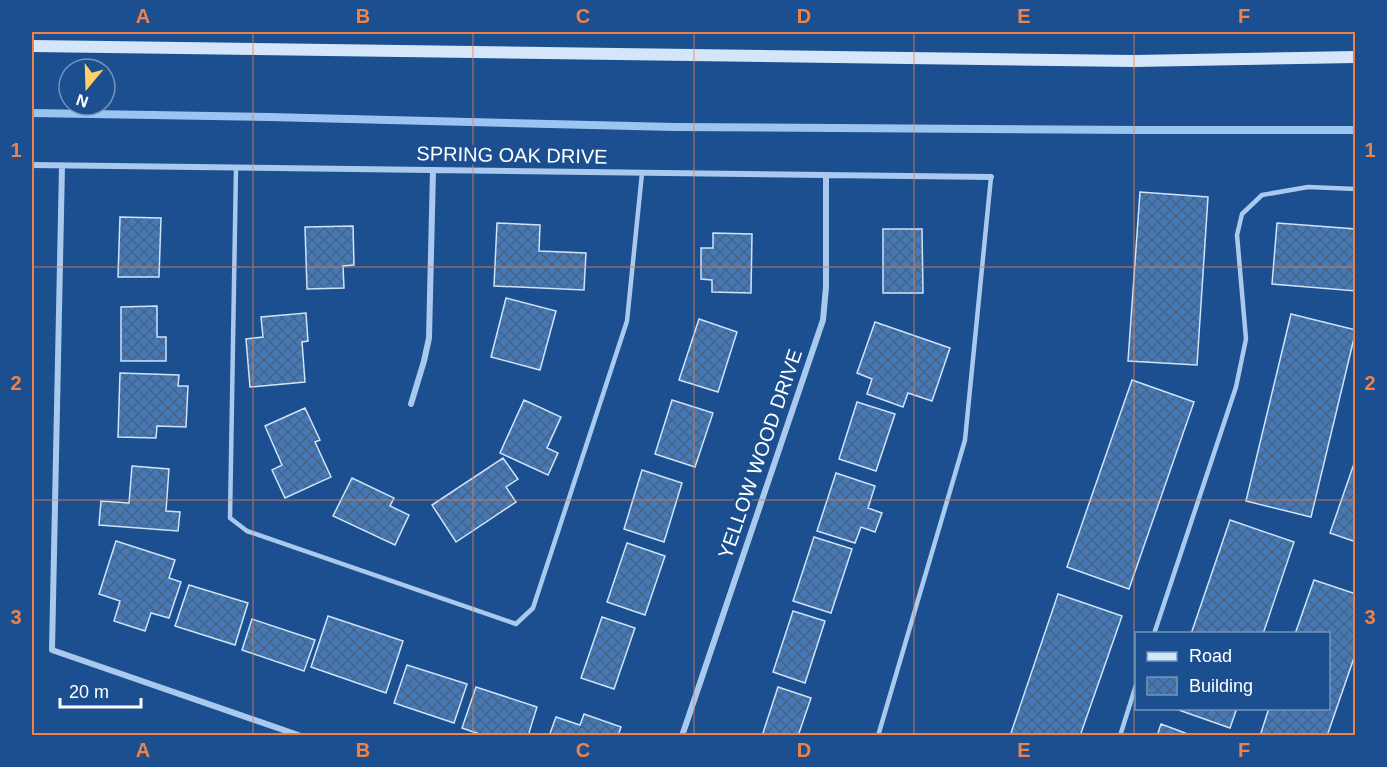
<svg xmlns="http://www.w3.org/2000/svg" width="1387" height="767" font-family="Arial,sans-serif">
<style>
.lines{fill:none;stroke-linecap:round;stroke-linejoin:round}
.stream{stroke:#9cc4f0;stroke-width:8}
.building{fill:url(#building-cross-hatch);stroke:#cfe3fa;stroke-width:1.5}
.lane{stroke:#a9c9ee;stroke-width:4.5}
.street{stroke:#a9c9ee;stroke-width:6}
.secondary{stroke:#d6e6fa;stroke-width:12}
.grid{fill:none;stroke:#ee8249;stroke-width:1.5;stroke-opacity:0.55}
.labels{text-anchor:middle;stroke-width:6;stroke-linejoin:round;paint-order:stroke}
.street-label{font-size:20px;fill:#fff;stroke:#1b4f8f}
.neatline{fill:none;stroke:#ee8249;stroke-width:2}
.grid-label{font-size:20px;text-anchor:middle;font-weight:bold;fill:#ee8249}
</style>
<defs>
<pattern id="building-cross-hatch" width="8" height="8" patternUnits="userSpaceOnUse" patternTransform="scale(1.5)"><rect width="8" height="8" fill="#4478b7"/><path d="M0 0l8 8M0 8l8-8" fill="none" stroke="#486282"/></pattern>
</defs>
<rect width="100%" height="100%" fill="#1b4f8f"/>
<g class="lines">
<!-- stream -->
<path class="stream" d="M 32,113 L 269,117 L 674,127 L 1138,130 L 1356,130"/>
</g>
<!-- building -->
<path class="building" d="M 1140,192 L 1208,197 L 1197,365 L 1128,361 Z
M 120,217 L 161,218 L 159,277 L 118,277 Z
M 497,223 L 540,225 L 539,251 L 586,253 L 584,290 L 494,286 Z
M 1277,223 L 1356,229 L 1356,291 L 1272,284 Z
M 353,226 L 354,265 L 343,266 L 344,288 L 307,289 L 305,227 Z
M 883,229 L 922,229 L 923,293 L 883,293 Z
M 713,233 L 752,234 L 751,293 L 712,292 L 712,280 L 701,279 L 701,248 L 713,248 Z
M 506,298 L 556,311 L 540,370 L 491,357 Z
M 157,306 L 157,337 L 166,337 L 166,361 L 121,361 L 121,307 Z
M 306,313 L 308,341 L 302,342 L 305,382 L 250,387 L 246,339 L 263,337 L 261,317 Z
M 1291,314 L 1356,330 L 1311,517 L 1246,501 Z
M 699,319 L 737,332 L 718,392 L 679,380 Z
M 875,322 L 950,348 L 932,401 L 908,393 L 903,407 L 867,394 L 872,379 L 857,373 Z
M 120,373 L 179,375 L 178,386 L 188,386 L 186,427 L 157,426 L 156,438 L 118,437 Z
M 1132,380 L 1194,402 L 1129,589 L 1067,567 Z
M 524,400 L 561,417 L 547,448 L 558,453 L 548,475 L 500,453 Z
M 672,400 L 713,413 L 695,467 L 655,454 Z
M 857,402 L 895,414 L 876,471 L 839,459 Z
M 305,408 L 320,440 L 315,442 L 331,477 L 285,498 L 272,470 L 282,465 L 265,426 Z
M 503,458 L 518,479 L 506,487 L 516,502 L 456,542 L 432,505 Z
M 1356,458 L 1356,542 L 1330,533 Z
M 132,466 L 169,469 L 166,511 L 180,512 L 178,531 L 99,525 L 101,501 L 129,503 Z
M 642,470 L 682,483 L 664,542 L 624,529 Z
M 836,473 L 875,486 L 868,508 L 882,513 L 875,532 L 861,527 L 855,543 L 817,531 Z
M 352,478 L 394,498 L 390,506 L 409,515 L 395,545 L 333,516 Z
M 1230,520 L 1294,542 L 1263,634 L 1191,634 Z
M 814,537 L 852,549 L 831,613 L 793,601 Z
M 116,541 L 175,560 L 169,578 L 181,582 L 169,618 L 151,613 L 145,631 L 114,621 L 120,601 L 99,594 Z
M 627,543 L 665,556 L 645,615 L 607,602 Z
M 1314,580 L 1356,594 L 1356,652 L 1327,736 L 1260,736 L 1269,708 L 1328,708 L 1328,634 L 1295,634 Z
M 189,585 L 248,603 L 235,645 L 175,626 Z
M 1058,594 L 1122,616 L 1080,736 L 1010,736 Z
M 793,611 L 825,621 L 805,683 L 773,672 Z
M 328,616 L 403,641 L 386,693 L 311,667 Z
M 602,617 L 635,628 L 614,689 L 581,678 Z
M 252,619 L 315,640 L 304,671 L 242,650 Z
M 407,665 L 467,684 L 454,723 L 394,703 Z
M 476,687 L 537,707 L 528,736 L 485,736 L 462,728 Z
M 778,687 L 811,698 L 798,736 L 762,736 Z
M 1173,708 L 1237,708 L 1230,728 Z
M 584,714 L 621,727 L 618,736 L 549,736 L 556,717 L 580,725 Z
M 1161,724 L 1193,736 L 1157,736 Z"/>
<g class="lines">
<!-- lane -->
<path class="lane" d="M 236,168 L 230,518 L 247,531 L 516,624 L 533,608 L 627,321 L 642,173
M 1154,634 L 1236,387 L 1246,339 L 1237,235 L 1242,214 L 1262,195 L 1308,187 L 1356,189
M 878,736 L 965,440 L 991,177
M 1120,736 L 1136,685"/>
<!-- street -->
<path class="street" d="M 32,165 L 991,177
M 62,166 L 52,650 L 301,736
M 411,404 L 424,361 L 429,338 L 433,170
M 682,736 L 823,320 L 826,287 L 826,175"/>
<!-- secondary -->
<path class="secondary" d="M 32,46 L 1134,61 L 1356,57"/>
</g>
<!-- grid -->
<path class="grid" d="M 253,32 L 253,736M 473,32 L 473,736M 694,32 L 694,736M 914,32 L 914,736M 1134,32 L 1134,736M 32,267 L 1356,267M 32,500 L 1356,500"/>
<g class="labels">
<!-- street labels -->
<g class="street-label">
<text transform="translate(512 155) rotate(1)" y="7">SPRING OAK DRIVE</text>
<text transform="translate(760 454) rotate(-71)" y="7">YELLOW WOOD DRIVE</text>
</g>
</g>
<!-- border -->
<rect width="1387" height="767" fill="none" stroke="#1b4f8f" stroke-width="66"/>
<!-- legend -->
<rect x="1135" y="632" width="195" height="78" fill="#1b4f8f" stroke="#7695bc" stroke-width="1.5"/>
<rect x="1147" y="652" width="30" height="9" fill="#d6e6fa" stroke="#7695bc" stroke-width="1.5"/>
<text x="1189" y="662" font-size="18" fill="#ffffff">Road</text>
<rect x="1147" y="677" width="30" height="18" fill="url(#building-cross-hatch)" stroke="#7695bc" stroke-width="1.5"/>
<text x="1189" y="692" font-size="18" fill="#ffffff">Building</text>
<!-- north arrow -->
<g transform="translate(87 87) rotate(199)"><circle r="28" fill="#1b4f8f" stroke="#7695bc" stroke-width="1.5"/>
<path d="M0-4.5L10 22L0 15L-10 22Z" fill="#ffd166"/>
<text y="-9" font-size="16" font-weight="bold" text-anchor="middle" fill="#ffffff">N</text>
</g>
<!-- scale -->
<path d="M60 698v9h81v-9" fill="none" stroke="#ffffff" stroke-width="3"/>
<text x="69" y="698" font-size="18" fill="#ffffff" stroke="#1b4f8f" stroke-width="4.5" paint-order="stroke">20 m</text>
<rect x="33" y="33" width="1321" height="701" class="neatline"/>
<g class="grid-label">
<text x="143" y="23">A</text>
<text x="363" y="23">B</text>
<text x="583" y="23">C</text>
<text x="804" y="23">D</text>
<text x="1024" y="23">E</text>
<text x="1244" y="23">F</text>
<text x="16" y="157">1</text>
<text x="1370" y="157">1</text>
<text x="16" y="390">2</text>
<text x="1370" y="390">2</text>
<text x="16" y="624">3</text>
<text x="1370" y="624">3</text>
<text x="143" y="757">A</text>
<text x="363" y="757">B</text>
<text x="583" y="757">C</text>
<text x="804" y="757">D</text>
<text x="1024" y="757">E</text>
<text x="1244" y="757">F</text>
</g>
</svg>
